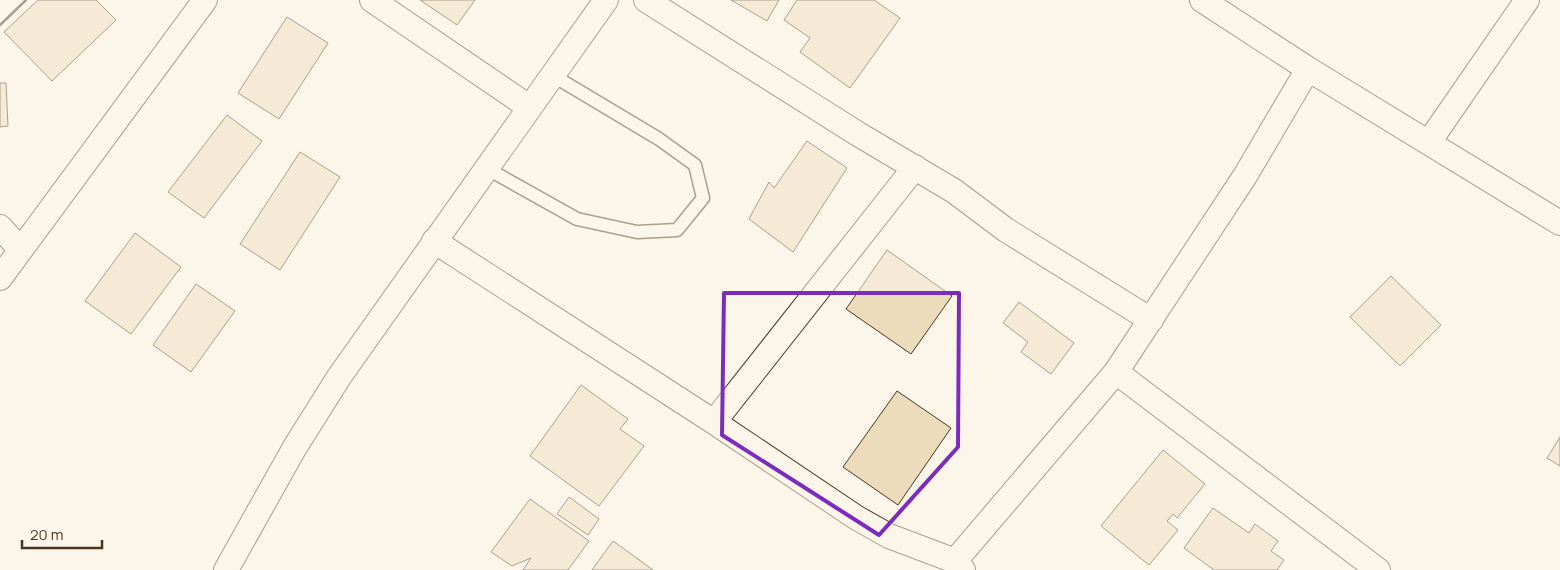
<svg xmlns="http://www.w3.org/2000/svg" width="1560" height="570" font-family="Manrope,sans-serif">
<style>
.building{fill:#ecdcbc;stroke:#4a3520}
.lines{fill:none;stroke-linecap:round;stroke-linejoin:round}
.lane-casing{stroke:#4a3520;stroke-width:15}
.street-casing{stroke:#4a3520;stroke-width:26}
.lane{stroke:#fbf6e9;stroke-width:12}
.street{stroke:#fbf6e9;stroke-width:24}
.wall{stroke:#4a3520;stroke-width:2.5}
.marked{fill:none;stroke:#7b2cbf;stroke-width:4;stroke-linejoin:round}
</style>
<rect width="100%" height="100%" fill="#fbf6e9"/>
<!-- building -->
<path class="building" d="M 38,0 L 96,0 L 116,20 L 52,81 L 4,32 Z
M 420,0 L 475,0 L 457,25 Z
M 731,0 L 779,0 L 767,21 Z
M 797,0 L 874,0 L 900,18 L 850,88 L 800,52 L 810,38 L 784,20 Z
M 287,17 L 328,43 L 279,119 L 238,93 Z
M 0,83 L 6,83 L 8,126 L 0,127 Z
M 227,115 L 262,141 L 204,218 L 168,192 Z
M 807,141 L 847,168 L 793,252 L 749,219 L 769,182 L 774,188 Z
M 300,152 L 340,177 L 280,270 L 240,244 Z
M 135,233 L 181,267 L 131,334 L 85,301 Z
M 887,250 L 952,296 L 911,354 L 846,309 Z
M 1391,276 L 1441,325 L 1400,366 L 1350,317 Z
M 196,284 L 235,311 L 191,372 L 153,345 Z
M 1019,302 L 1074,343 L 1051,374 L 1021,352 L 1028,342 L 1003,323 Z
M 581,385 L 628,419 L 620,429 L 644,446 L 599,506 L 530,456 Z
M 897,391 L 951,428 L 898,505 L 843,467 Z
M 1560,437 L 1560,466 L 1547,458 Z
M 1163,450 L 1205,484 L 1177,518 L 1173,514 L 1167,521 L 1178,530 L 1149,565 L 1101,526 Z
M 569,497 L 599,519 L 588,535 L 557,514 Z
M 530,499 L 589,541 L 568,570 L 523,570 L 531,558 L 512,566 L 491,552 Z
M 1213,508 L 1249,533 L 1255,524 L 1278,541 L 1271,551 L 1284,560 L 1277,570 L 1214,570 L 1184,548 Z
M 613,541 L 653,570 L 592,570 Z"/>
<g class="lines">
<!-- lane casing -->
<g class="lane-casing">
<path id="lane" d="M 486,168 L 577,219 L 637,232 L 677,230 L 703,198 L 695,165 L 659,139 L 552,75"/>
</g>
<!-- street casing -->
<g class="street-casing">
<path id="street" d="M 372,0 L 529,107
M 646,0 L 858,134 L 954,191 L 1006,230 L 1151,320
M 1202,0 L 1308,69 L 1560,223
M 1429,142 L 1527,0
M 0,227 L 20,249
M 434,241 L 714,422 L 857,518 L 889,536 L 955,561 L 963,570
M 0,278 L 205,0
M 1116,372 L 1378,570
M 714,422 L 915,167
M 955,561 L 1116,372 L 1245,176 L 1308,69
M 226,570 L 295,447 L 339,377 L 606,0"/>
</g>
<!-- lane -->
<use href="#lane" class="lane"/>
<!-- street -->
<use href="#street" class="street"/>
<!-- wall -->
<path class="wall" d="M 0,25 L 26,0"/>
</g>
<!-- marked area -->
<path d="M0 0H1560V570H0ZM 724,293 L 959,293 L 958,447 L 879,535 L 722,435 Z" fill="#fbf6e9" fill-opacity=".55" fill-rule="evenodd"/>
<path class="marked" d="M 724,293 L 959,293 L 958,447 L 879,535 L 722,435 Z"/>
<!-- scale -->
<path d="M22 540v8h80v-8" fill="none" stroke="#4a3520" stroke-width="2.5"/>
<text x="30" y="540" font-size="15" fill="#4a3520" stroke="#fbf6e9" stroke-width="4" paint-order="stroke">20 m</text>
</svg>
